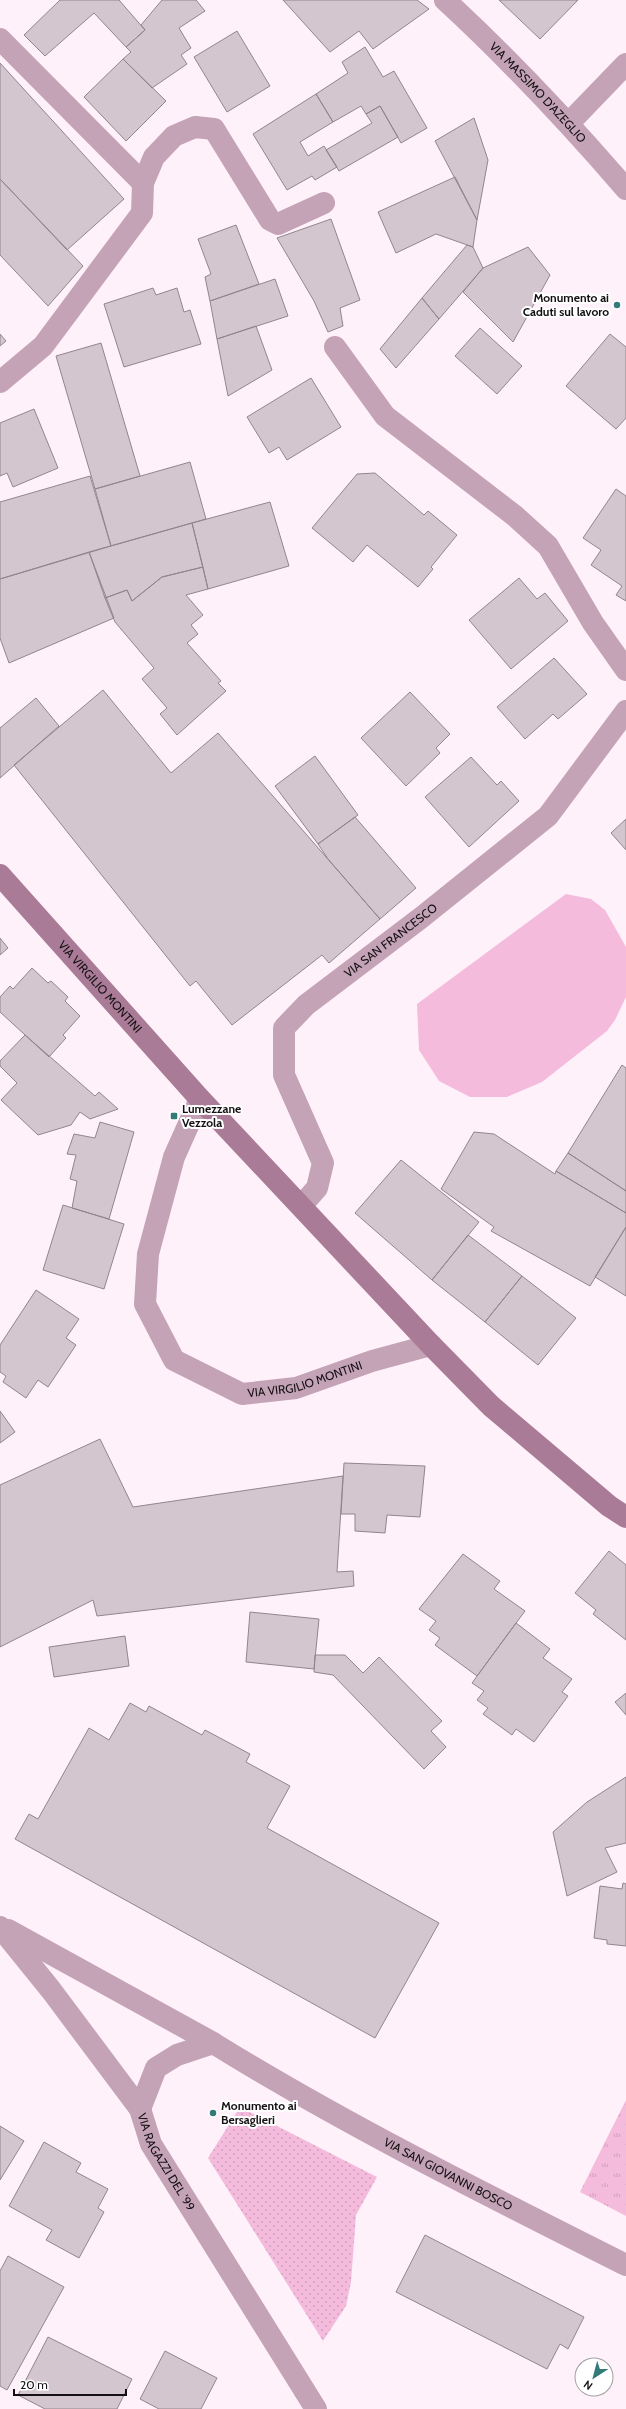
<svg xmlns="http://www.w3.org/2000/svg" width="626" height="2409" font-family="Cabin,sans-serif">
<style>
.grass{fill:url(#grass-dots)}
.park{fill:url(#park-tufts)}
.pitch{fill:#f4bbdd}
.building{fill:#d3c6ce;stroke:#92868d}
.lines{fill:none;stroke-linecap:round;stroke-linejoin:round}
.street{stroke:#c4a3b6;stroke-width:22}
.secondary{stroke:#aa7b97;stroke-width:22}
.poi-dot{fill:#327b79;stroke:#fff;stroke-width:1.5}
.labels{text-anchor:middle;stroke-width:4;stroke-linejoin:round;paint-order:stroke}
.street-label{font-size:12px;fill:#151113;stroke:#fff}
.poi-label{font-size:12px;font-weight:bold;fill:#151113;stroke:#fff;text-anchor:start}
</style>
<defs>
<pattern id="grass-dots" width="8" height="8" patternUnits="userSpaceOnUse"><rect width="8" height="8" fill="#f4bbdd"/><path d="M2 2h.1M6 6h.1" fill="none" stroke="#d0a0bd" stroke-width="1.8" stroke-linecap="round"/></pattern>
<pattern id="park-tufts" width="24" height="20" patternUnits="userSpaceOnUse"><rect width="24" height="20" fill="#f4bbdd"/><path d="M3 7l-1-3M5 7V3M7 7l1-3M15 17l-1-3M17 17v-4M19 17l1-3" fill="none" stroke="#d0a0bd"/></pattern>
</defs>
<rect width="100%" height="100%" fill="#fff1f9"/>
<!-- grass -->
<path class="grass" d="M 240,2107 L 377,2177 L 356,2215 L 351,2282 L 346,2306 L 323,2341 L 208,2158 Z"/>
<!-- park -->
<path class="park" d="M 626,2100 L 626,2216 L 580,2192 Z"/>
<!-- pitch -->
<path class="pitch" d="M 566,894 L 591,899 L 605,910 L 626,947 L 626,997 L 615,1020 L 607,1031 L 542,1082 L 507,1097 L 470,1097 L 439,1081 L 419,1050 L 417,1004 Z"/>
<!-- building -->
<path class="building" d="M 60,0 L 119,0 L 145,30 L 126,47 L 94,13 L 45,56 L 24,35 Z
M 162,0 L 196,0 L 205,11 L 179,28 L 191,48 L 181,55 L 187,64 L 152,88 L 123,59 L 131,52 L 126,47 L 145,30 L 141,25 Z
M 283,0 L 417,0 L 429,9 L 373,49 L 359,31 L 330,52 Z
M 499,0 L 578,0 L 540,39 Z
M 237,31 L 270,86 L 227,112 L 194,57 Z
M 365,47 L 383,77 L 394,71 L 427,128 L 401,143 L 380,106 L 366,114 L 361,106 L 333,122 L 316,94 L 348,73 L 342,62 Z
M 123,59 L 166,101 L 126,141 L 84,97 Z
M 0,63 L 124,199 L 67,250 L 0,179 Z
M 316,94 L 333,122 L 300,142 L 308,156 L 324,146 L 337,167 L 315,180 L 312,176 L 287,190 L 253,134 Z
M 380,106 L 398,137 L 339,171 L 326,150 L 372,123 L 366,114 Z
M 474,118 L 488,160 L 477,220 L 435,141 Z
M 455,177 L 477,220 L 473,247 L 436,234 L 396,253 L 378,212 Z
M 0,179 L 83,266 L 48,306 L 0,255 Z
M 331,219 L 360,300 L 340,308 L 343,326 L 328,332 L 314,301 L 277,238 Z
M 236,225 L 259,284 L 210,301 L 205,277 L 211,274 L 198,239 Z
M 467,245 L 473,247 L 483,268 L 439,319 L 422,298 Z
M 528,247 L 550,275 L 513,342 L 463,292 L 483,268 Z
M 275,279 L 288,316 L 217,339 L 210,301 Z
M 153,288 L 156,295 L 177,288 L 184,312 L 190,310 L 201,344 L 124,367 L 104,304 Z
M 422,298 L 439,319 L 396,368 L 380,349 Z
M 256,326 L 272,370 L 228,396 L 217,339 Z
M 480,328 L 522,366 L 497,394 L 455,356 Z
M 0,334 L 6,341 L 0,346 Z
M 610,334 L 626,347 L 626,418 L 616,429 L 566,386 Z
M 101,343 L 140,476 L 95,489 L 56,356 Z
M 311,378 L 341,427 L 287,460 L 279,447 L 269,453 L 247,417 Z
M 34,409 L 58,468 L 13,487 L 7,473 L 0,476 L 0,423 Z
M 190,462 L 206,519 L 111,546 L 95,489 Z
M 375,473 L 424,515 L 428,511 L 457,535 L 431,567 L 433,569 L 418,587 L 367,545 L 353,562 L 312,528 L 357,474 Z
M 90,476 L 111,546 L 0,579 L 0,502 Z
M 616,489 L 626,496 L 626,601 L 616,595 L 622,586 L 591,565 L 601,550 L 583,538 Z
M 270,502 L 289,566 L 208,589 L 192,523 Z
M 192,523 L 203,567 L 162,577 L 132,601 L 127,590 L 105,598 L 89,552 Z
M 89,552 L 114,618 L 9,663 L 0,638 L 0,579 Z
M 203,567 L 208,589 L 186,595 L 203,615 L 191,625 L 198,634 L 187,643 L 221,681 L 218,683 L 226,691 L 177,735 L 160,714 L 167,708 L 142,679 L 154,668 L 115,622 L 105,598 L 127,590 L 132,601 L 162,577 Z
M 519,578 L 537,599 L 545,593 L 568,621 L 511,669 L 469,620 Z
M 554,658 L 587,694 L 558,719 L 553,714 L 525,739 L 497,707 Z
M 103,690 L 171,773 L 218,733 L 380,919 L 329,963 L 322,955 L 232,1025 L 196,981 L 190,986 L 14,765 Z
M 410,692 L 450,734 L 436,748 L 440,753 L 406,786 L 361,738 Z
M 36,698 L 59,726 L 0,778 L 0,728 Z
M 315,756 L 358,815 L 318,844 L 275,786 Z
M 471,757 L 497,785 L 501,781 L 519,801 L 469,847 L 425,797 Z
M 355,817 L 416,888 L 380,919 L 328,859 L 318,844 Z
M 626,819 L 626,850 L 611,833 Z
M 0,938 L 8,948 L 0,955 Z
M 32,968 L 48,983 L 51,981 L 68,997 L 65,1001 L 80,1016 L 63,1035 L 66,1038 L 49,1057 L 0,1012 L 0,997 L 10,986 L 13,989 Z
M 25,1035 L 95,1096 L 99,1092 L 118,1109 L 90,1119 L 80,1112 L 71,1125 L 38,1135 L 1,1100 L 17,1083 L 0,1066 L 0,1061 Z
M 622,1065 L 626,1068 L 626,1191 L 568,1153 Z
M 100,1122 L 134,1132 L 109,1219 L 72,1208 L 77,1181 L 70,1179 L 76,1155 L 67,1154 L 74,1134 L 95,1138 Z
M 474,1132 L 494,1134 L 555,1174 L 556,1171 L 626,1213 L 626,1227 L 590,1286 L 491,1231 L 494,1227 L 441,1189 Z
M 568,1153 L 626,1191 L 626,1213 L 556,1171 Z
M 401,1160 L 479,1222 L 432,1280 L 355,1213 Z
M 63,1205 L 124,1224 L 104,1289 L 43,1270 Z
M 626,1227 L 626,1296 L 595,1277 Z
M 468,1235 L 522,1276 L 485,1322 L 432,1280 Z
M 522,1276 L 576,1318 L 538,1365 L 485,1322 Z
M 36,1290 L 79,1319 L 66,1338 L 76,1345 L 48,1387 L 38,1380 L 26,1398 L 3,1382 L 6,1376 L 0,1372 L 0,1345 Z
M 0,1411 L 15,1432 L 0,1443 Z
M 100,1439 L 133,1507 L 343,1476 L 337,1572 L 353,1571 L 354,1586 L 97,1616 L 93,1600 L 0,1647 L 0,1485 Z
M 344,1463 L 425,1466 L 420,1517 L 387,1515 L 385,1533 L 355,1531 L 355,1514 L 341,1514 Z
M 609,1551 L 626,1565 L 626,1640 L 593,1614 L 596,1610 L 575,1593 Z
M 463,1554 L 500,1581 L 494,1589 L 525,1611 L 477,1676 L 435,1645 L 440,1638 L 429,1630 L 436,1621 L 419,1609 Z
M 250,1612 L 319,1619 L 314,1669 L 246,1662 Z
M 516,1623 L 550,1649 L 543,1658 L 572,1679 L 562,1692 L 568,1696 L 534,1742 L 516,1729 L 512,1735 L 483,1714 L 488,1708 L 477,1700 L 484,1691 L 472,1683 Z
M 125,1636 L 129,1666 L 54,1677 L 49,1647 Z
M 315,1655 L 345,1655 L 363,1673 L 379,1657 L 442,1721 L 431,1731 L 446,1747 L 424,1769 L 333,1675 L 314,1672 Z
M 626,1693 L 626,1715 L 615,1702 Z
M 130,1703 L 146,1712 L 149,1706 L 202,1735 L 205,1730 L 250,1754 L 246,1762 L 290,1786 L 267,1828 L 439,1923 L 375,2038 L 15,1839 L 29,1814 L 38,1819 L 89,1728 L 109,1740 Z
M 626,1777 L 626,1843 L 605,1848 L 617,1872 L 567,1896 L 553,1832 L 587,1802 Z
M 623,1883 L 626,1884 L 626,1946 L 607,1944 L 607,1940 L 594,1938 L 600,1886 L 622,1889 Z
M 0,2126 L 24,2141 L 0,2180 Z
M 44,2142 L 81,2163 L 76,2172 L 108,2189 L 98,2208 L 104,2212 L 79,2258 L 46,2240 L 52,2230 L 9,2206 Z
M 425,2235 L 584,2317 L 568,2349 L 560,2344 L 547,2369 L 396,2292 Z
M 8,2256 L 64,2287 L 7,2390 L 0,2386 L 0,2271 Z
M 48,2337 L 132,2379 L 117,2409 L 45,2409 L 18,2395 Z
M 165,2351 L 217,2378 L 201,2409 L 159,2409 L 140,2399 Z"/>
<g class="lines">
<!-- street -->
<g class="street">
<path id="s1" d="M 445,0 C 510,60 569,123 626,189"/>
<path d="M 0,39 L 143,183"/>
<path d="M 569,123 L 626,64"/>
<path d="M 335,347 L 385,416 L 515,516 L 548,546 L 593,623 L 626,670"/>
<path d="M 0,382 L 43,346 L 142,213 L 143,183 L 154,157 L 174,136 L 195,127 L 214,129 L 270,220 L 278,224 L 324,203"/>
<path id="s2" d="M 200,1099 L 174,1157 L 148,1254 L 145,1304 L 174,1360 L 242,1394 L 296,1388 L 372,1361 L 431,1345"/>
<path id="s3" d="M 302,1205 L 317,1188 L 323,1163 L 284,1075 L 284,1028 L 306,1005 L 422,917 L 548,816 L 626,711"/>
<path id="s4" d="M 0,1927 L 51,1990 L 140,2109 L 151,2144 L 316,2409"/>
<path d="M 8,1930 L 213,2043"/>
<path id="s5" d="M 140,2109 L 156,2068 L 177,2055 L 213,2043 C 346,2125 487,2195 626,2265"/>
</g>
<!-- secondary -->
<path class="secondary" id="s6" d="M 0,875 L 200,1099 L 431,1345 L 491,1406 L 609,1506 L 626,1517"/>
</g>
<!-- markers -->
<g class="poi-dot">
<circle cx="617" cy="305" r="4"/>
<rect x="170" y="1112" width="8" height="8" rx="2"/>
<circle cx="213" cy="2113" r="4"/>
</g>
<g class="labels">
<!-- street labels -->
<g class="street-label">
<text dy="4" stroke="none"><textPath href="#s1" startOffset="131">VIA MASSIMO D'AZEGLIO</textPath></text>
<text dy="4" stroke="none"><textPath href="#s3" startOffset="330">VIA SAN FRANCESCO</textPath></text>
<text dy="4" stroke="none"><textPath href="#s6" startOffset="150">VIA VIRGILIO MONTINI</textPath></text>
<text dy="4" stroke="none"><textPath href="#s2" startOffset="418">VIA VIRGILIO MONTINI</textPath></text>
<text dy="4" stroke="none"><textPath href="#s4" startOffset="289">VIA RAGAZZI DEL '99</textPath></text>
<text dy="4" stroke="none"><textPath href="#s5" startOffset="376">VIA SAN GIOVANNI BOSCO</textPath></text>
</g>
<!-- poi labels -->
<g class="poi-label">
<text x="609" y="302" text-anchor="end">Monumento ai<tspan x="609" dy="14">Caduti sul lavoro</tspan></text>
<text x="182" y="1113">Lumezzane<tspan x="182" dy="14">Vezzola</tspan></text>
<text x="221" y="2110">Monumento ai<tspan x="221" dy="14">Bersaglieri</tspan></text>
</g>
</g>
<!-- north arrow -->
<g transform="translate(594 2377) rotate(216)"><circle r="19" fill="#ffffff" stroke="#a1a0a1"/>
<path d="M0-3L7 15L0 10L-7 15Z" fill="#327b79"/>
<text y="-6" font-size="11" font-weight="bold" text-anchor="middle" fill="#151113">N</text>
</g>
<!-- scale -->
<path d="M14 2389v6h112v-6" fill="none" stroke="#151113" stroke-width="2"/>
<text x="20" y="2389" font-size="12" fill="#151113" stroke="#ffffff" stroke-width="3" paint-order="stroke">20 m</text>
</svg>
